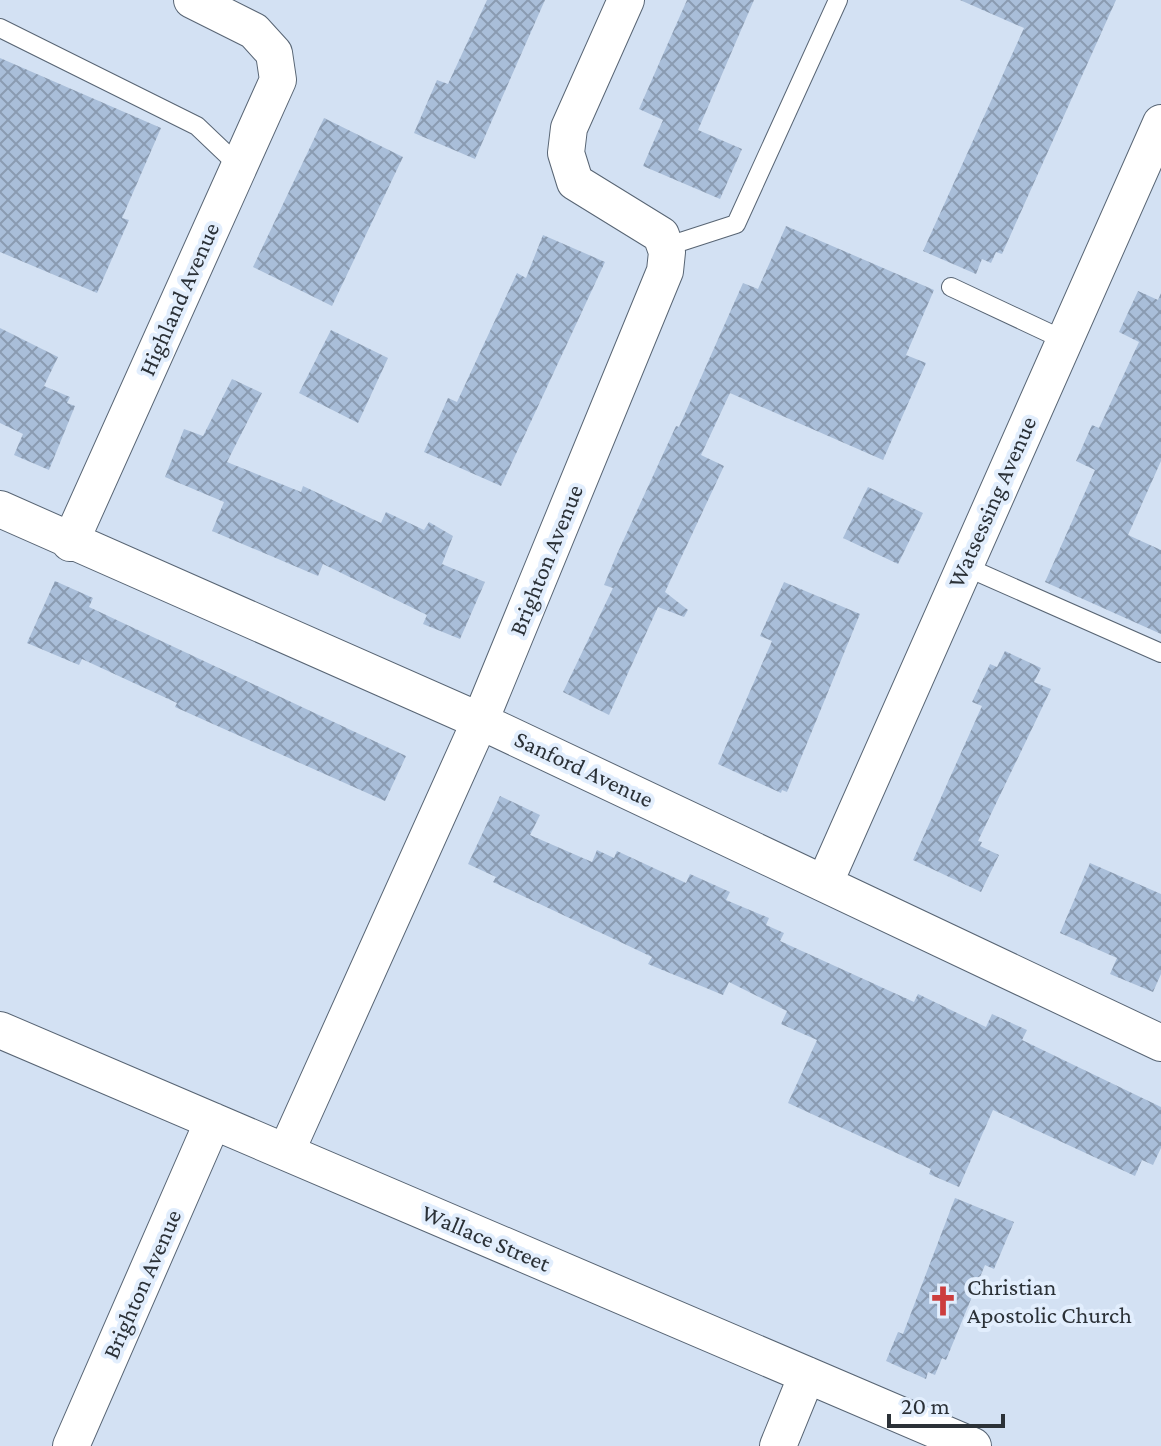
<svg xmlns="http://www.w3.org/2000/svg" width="1161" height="1446" font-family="'Crimson Pro',serif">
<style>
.building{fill:url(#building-cross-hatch)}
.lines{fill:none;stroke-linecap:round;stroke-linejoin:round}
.service-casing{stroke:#586574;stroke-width:20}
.minor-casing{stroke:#586574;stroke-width:38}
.service{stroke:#fff;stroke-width:18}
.minor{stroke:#fff;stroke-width:36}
.labels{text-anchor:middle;stroke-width:8;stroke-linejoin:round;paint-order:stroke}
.street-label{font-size:24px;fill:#2b3137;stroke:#e2eefd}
.poi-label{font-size:24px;fill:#2b3137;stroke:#e2eefd;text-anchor:start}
</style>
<defs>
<pattern id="building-cross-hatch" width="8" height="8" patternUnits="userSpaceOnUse" patternTransform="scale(2)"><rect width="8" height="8" fill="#a9bed9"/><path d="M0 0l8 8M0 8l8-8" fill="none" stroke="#8a9bb1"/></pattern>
</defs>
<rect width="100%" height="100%" fill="#d3e1f3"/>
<!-- building -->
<path class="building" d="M 487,0 L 545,0 L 475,159 L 414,133 L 437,80 L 448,84 Z
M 687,0 L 754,0 L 698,130 L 742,149 L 720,199 L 643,166 L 663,120 L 639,109 Z
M 960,0 L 1116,0 L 1002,254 L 996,252 L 991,263 L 982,259 L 976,274 L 923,251 L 1024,28 Z
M 0,58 L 161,128 L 122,218 L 129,220 L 97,293 L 0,252 Z
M 324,118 L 403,157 L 332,306 L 253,267 Z
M 786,226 L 934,290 L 906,355 L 926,363 L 883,460 L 730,393 L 701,455 L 724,466 L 665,592 L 688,610 L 684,617 L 658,607 L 609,715 L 563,692 L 613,588 L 604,585 L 617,554 L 676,426 L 679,427 L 743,283 L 758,289 Z
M 543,235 L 605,262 L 501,486 L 424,452 L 448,398 L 457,402 L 517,273 L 526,278 Z
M 1138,291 L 1158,300 L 1161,293 L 1161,461 L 1128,535 L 1161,550 L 1161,634 L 1045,582 L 1095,470 L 1076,461 L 1092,425 L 1099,428 L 1139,342 L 1119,332 Z
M 0,328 L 58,357 L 44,386 L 70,397 L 67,403 L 75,406 L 49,470 L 14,455 L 23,434 L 0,423 Z
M 331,330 L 388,358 L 358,423 L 299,393 Z
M 232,379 L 262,393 L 227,462 L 301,492 L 303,486 L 381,523 L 386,512 L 424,530 L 429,522 L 453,536 L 442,564 L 485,582 L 460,639 L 423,624 L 427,615 L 323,564 L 318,576 L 212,531 L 224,502 L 165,477 L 184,429 L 203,436 Z
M 868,487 L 923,513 L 898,564 L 843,538 Z
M 55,581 L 93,598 L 89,607 L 406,756 L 385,801 L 175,707 L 177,703 L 82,659 L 79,665 L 27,643 Z
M 784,582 L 860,614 L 787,792 L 782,790 L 781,793 L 718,764 L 772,641 L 760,636 Z
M 1005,651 L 1041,668 L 1034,682 L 1051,689 L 978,841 L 982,842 L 980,846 L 999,855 L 981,892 L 913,860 L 982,706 L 972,702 L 990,664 L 997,667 Z
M 500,796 L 540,815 L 530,835 L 592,862 L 597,850 L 614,858 L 617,851 L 686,883 L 690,874 L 730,892 L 726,900 L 769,918 L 766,925 L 784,933 L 780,941 L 914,1002 L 918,994 L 986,1027 L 992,1014 L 1027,1030 L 1022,1040 L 1161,1107 L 1161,1148 L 1153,1165 L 1142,1160 L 1135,1176 L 993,1110 L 959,1187 L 929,1174 L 931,1169 L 788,1103 L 817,1040 L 781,1024 L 787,1011 L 729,982 L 723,995 L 648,964 L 652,957 L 493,882 L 496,877 L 468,864 Z
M 1090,863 L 1161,894 L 1161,974 L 1153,992 L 1110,974 L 1117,958 L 1060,933 Z
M 955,1198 L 1014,1222 L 994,1269 L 985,1265 L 946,1360 L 942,1358 L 935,1375 L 928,1372 L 926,1379 L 886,1361 L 898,1332 L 903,1334 Z"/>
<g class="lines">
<!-- service casing -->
<g class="service-casing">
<path id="service" d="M 0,28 L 197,126 L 239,166
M 665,247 L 736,224 L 838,0
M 951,287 L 1064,340
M 964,566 L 1161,653"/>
</g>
<!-- minor casing -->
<g class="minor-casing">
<path id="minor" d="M 0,509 L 480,721 L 1161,1043
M 70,543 L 278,80 L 274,53 L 254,31 L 192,0
M 825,882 L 1161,123
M 0,1030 L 973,1446
M 286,1152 L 480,721 L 665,271 L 667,252 L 661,235 L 575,182 L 566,153 L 569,128 L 626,0
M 71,1446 L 213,1121
M 778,1446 L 807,1375"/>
</g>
<!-- service -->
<use href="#service" class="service"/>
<!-- minor -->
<use href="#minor" class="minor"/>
</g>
<!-- icons -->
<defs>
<g id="church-bare" transform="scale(2.4)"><path d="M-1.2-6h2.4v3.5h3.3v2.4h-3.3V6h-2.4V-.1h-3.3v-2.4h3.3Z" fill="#cc3d3d" stroke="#e2eefd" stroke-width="2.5" paint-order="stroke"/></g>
</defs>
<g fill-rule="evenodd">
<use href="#church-bare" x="943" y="1301"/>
</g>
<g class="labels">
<!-- street labels -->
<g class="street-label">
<text transform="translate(179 299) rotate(-66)" y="8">Highland Avenue</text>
<text transform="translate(992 502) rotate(-66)" y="8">Watsessing Avenue</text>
<text transform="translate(546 560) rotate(-68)" y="8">Brighton Avenue</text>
<text transform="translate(584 769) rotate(25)" y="8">Sanford Avenue</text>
<text transform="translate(486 1238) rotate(23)" y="8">Wallace Street</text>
<text transform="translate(142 1284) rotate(-66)" y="8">Brighton Avenue</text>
</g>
<!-- poi labels -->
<g class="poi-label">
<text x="967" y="1295">Christian<tspan x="967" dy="28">Apostolic Church</tspan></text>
</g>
</g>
<!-- scale -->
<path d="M889 1414v12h114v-12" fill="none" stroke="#2b3137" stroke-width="4"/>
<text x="901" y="1414" font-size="24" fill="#2b3137" stroke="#e2eefd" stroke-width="6" paint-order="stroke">20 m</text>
</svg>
